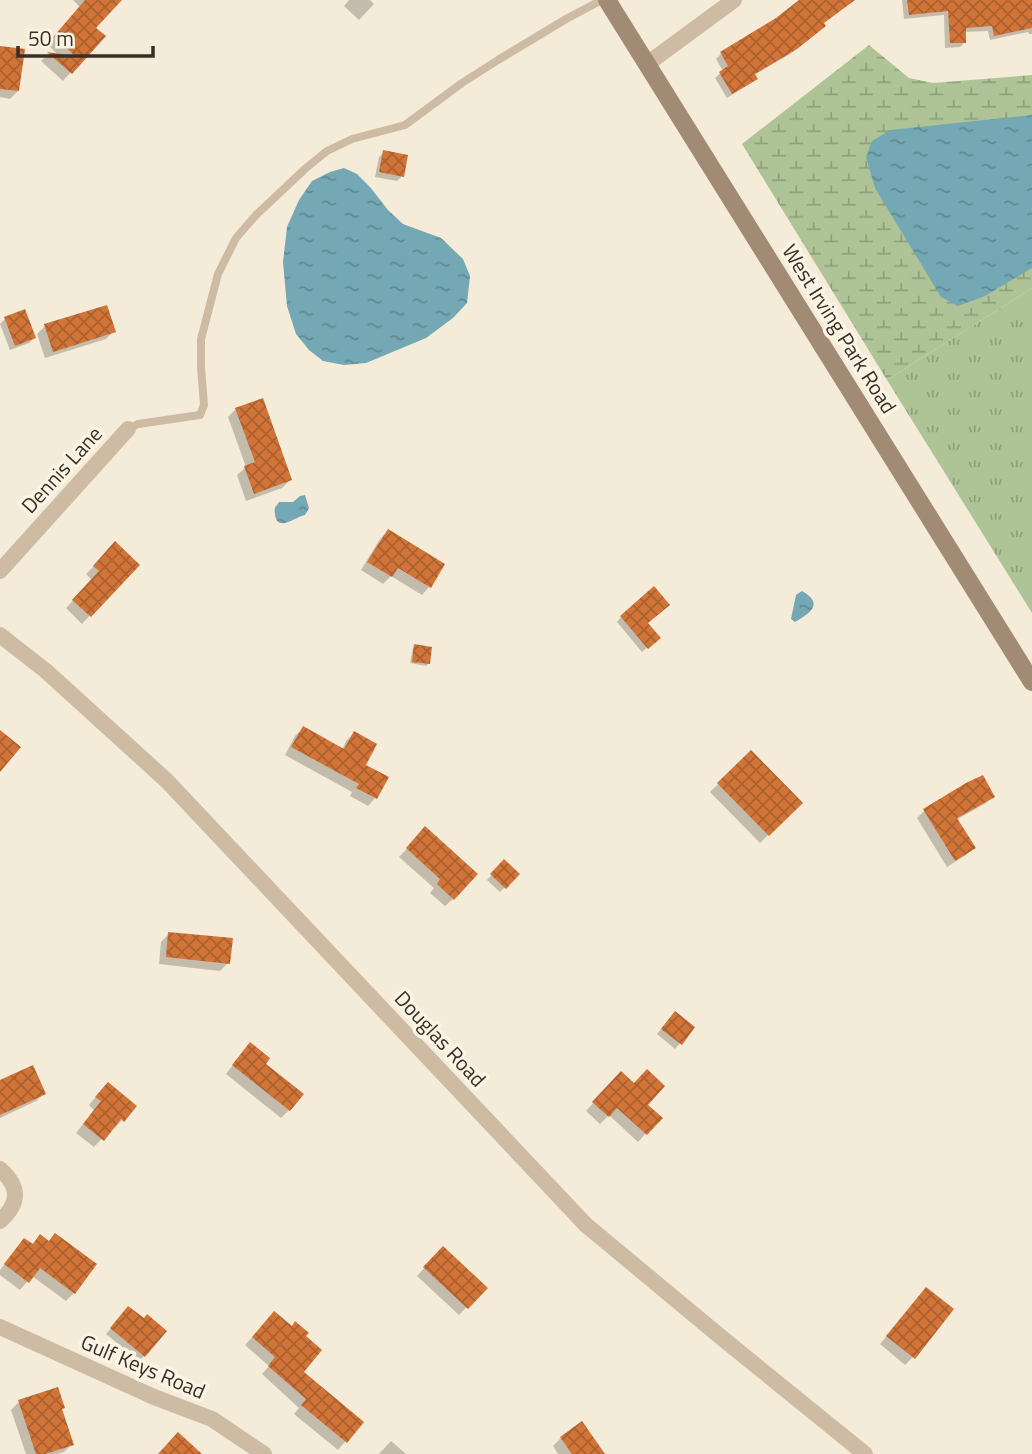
<svg xmlns="http://www.w3.org/2000/svg" width="1032" height="1454" font-family="'Titillium Web',sans-serif">
<style>
.grass{fill:url(#grass-tufts)}
.wetland{fill:url(#wetland-marsh)}
.water{fill:url(#water-ripples)}
.shadow{fill:#0003}
.building{fill:url(#building-cross-hatch)}
.lines{fill:none;stroke-linecap:round;stroke-linejoin:round}
.lane{stroke:#cdbca3;stroke-width:8}
.street{stroke:#cdbca3;stroke-width:16}
.secondary{stroke:#a18b74;stroke-width:18}
.labels{text-anchor:middle;stroke-width:7;stroke-linejoin:round;paint-order:stroke}
.street-label{font-size:21px;fill:#372e26;stroke:#fbf4e5}
</style>
<defs>
<pattern id="grass-tufts" width="24" height="20" patternUnits="userSpaceOnUse" patternTransform="scale(1.75)"><rect width="24" height="20" fill="#aec497"/><path d="M3 7l-1-3M5 7V3M7 7l1-3M15 17l-1-3M17 17v-4M19 17l1-3" fill="none" stroke="#8ea07b"/></pattern>
<pattern id="wetland-marsh" width="20" height="14" patternUnits="userSpaceOnUse" patternTransform="scale(1.75)"><rect width="20" height="14" fill="#aec497"/><path d="M1 5h8M5 5V1M11 12h8M15 12V8" fill="none" stroke="#8ea07b"/></pattern>
<pattern id="water-ripples" width="26" height="14" patternUnits="userSpaceOnUse" patternTransform="scale(1.75)"><rect width="26" height="14" fill="#74a8b4"/><path d="M2 4q2-2 4 0t4 0M15 11q2-2 4 0t4 0" fill="none" stroke="#608992"/></pattern>
<pattern id="building-cross-hatch" width="8" height="8" patternUnits="userSpaceOnUse" patternTransform="scale(1.75)"><rect width="8" height="8" fill="#d27438"/><path d="M0 0l8 8M0 8l8-8" fill="none" stroke="#ab602f"/></pattern>
</defs>
<rect width="100%" height="100%" fill="#f4ebd8"/>
<!-- grass -->
<path class="grass" d="M 1032,288 L 1032,613 L 887,380 Z"/>
<!-- wetland -->
<path class="wetland" d="M 869,45 L 909,78 L 933,83 L 1032,75 L 1032,288 L 887,380 L 742,144 Z"/>
<!-- water -->
<path class="water" d="M 1032,115 L 1032,268 L 985,296 L 958,306 L 941,297 L 875,188 L 866,157 L 872,141 L 890,130 Z
M 344,168 L 357,174 L 370,187 L 388,210 L 403,224 L 441,238 L 463,259 L 470,276 L 467,303 L 453,318 L 426,338 L 366,363 L 344,365 L 323,361 L 309,350 L 296,334 L 287,306 L 283,262 L 287,227 L 299,200 L 312,181 L 330,172 Z
M 305,495 L 309,508 L 305,515 C 295,517 277,533 275,514 C 274,507 275,508 279,502 L 293,502 L 300,496 Z
M 802,591 C 825,604 809,614 795,622 L 791,619 L 796,595 Z"/>
<!-- shadow -->
<path class="shadow" d="M 73,0 L 120,0 L 94,28 L 103,36 L 63,81 L 41,61 L 48,54 L 59,56 L 47,44 L 80,7 Z
M 349,0 L 370,0 L 374,4 L 359,20 L 344,6 Z
M 802,0 L 854,0 L 822,23 L 819,31 L 790,54 L 754,75 L 756,78 L 751,83 L 727,98 L 715,78 L 723,71 L 716,59 L 721,54 L 777,19 Z
M 902,0 L 1032,0 L 1032,34 L 1029,34 L 1028,32 L 990,40 L 988,31 L 964,32 L 965,42 L 960,47 L 945,48 L 944,15 L 904,19 Z
M 0,48 L 18,91 L 10,99 L 0,97 Z
M 384,152 L 402,176 L 397,181 L 375,177 L 379,157 Z
M 5,319 L 34,338 L 29,343 L 10,350 L 0,324 Z
M 45,326 L 114,331 L 106,339 L 45,358 L 37,334 Z
M 236,409 L 290,480 L 282,488 L 246,501 L 237,475 L 246,467 L 228,417 Z
M 388,531 L 443,565 L 429,587 L 422,595 L 391,576 L 383,584 L 361,570 L 380,539 Z
M 116,544 L 138,565 L 82,624 L 66,608 L 92,580 L 86,574 Z
M 621,617 L 646,624 L 658,638 L 642,652 L 617,622 Z
M 415,646 L 428,664 L 426,666 L 410,663 L 413,648 Z
M 303,728 L 342,750 L 346,741 L 354,733 L 364,765 L 387,778 L 375,798 L 368,806 L 350,796 L 352,792 L 285,755 L 295,736 Z
M 751,752 L 800,803 L 760,843 L 710,792 Z
M 993,796 L 986,803 L 956,820 L 973,848 L 966,855 L 947,867 L 917,818 L 924,811 Z
M 418,837 L 453,899 L 445,906 L 430,893 L 434,888 L 399,857 Z
M 504,862 L 518,874 L 500,892 L 487,880 Z
M 169,934 L 228,963 L 220,971 L 159,964 L 161,942 Z
M 670,1018 L 693,1028 L 675,1049 L 657,1034 Z
M 242,1053 L 263,1064 L 289,1110 L 281,1118 L 226,1074 Z
M 613,1081 L 646,1105 L 660,1118 L 638,1142 L 609,1115 L 600,1124 L 586,1111 Z
M 0,1082 L 44,1094 L 36,1101 L 0,1118 Z
M 100,1092 L 122,1120 L 115,1128 L 113,1127 L 94,1147 L 76,1133 L 94,1110 L 89,1105 Z
M 40,1236 L 74,1293 L 66,1301 L 32,1276 L 20,1290 L 0,1275 L 0,1270 L 24,1240 L 31,1245 Z
M 443,1248 L 485,1288 L 459,1315 L 417,1276 Z
M 919,1297 L 913,1357 L 905,1365 L 880,1344 Z
M 124,1313 L 144,1356 L 139,1361 L 106,1334 Z
M 267,1321 L 291,1328 L 301,1372 L 362,1422 L 338,1450 L 294,1414 L 299,1408 L 262,1374 L 269,1366 L 245,1345 Z
M 19,1402 L 60,1410 L 72,1444 L 64,1452 L 57,1454 L 26,1454 L 11,1410 Z
M 582,1424 L 603,1454 L 558,1454 L 553,1446 L 561,1438 Z
M 391,1441 L 406,1454 L 379,1454 Z"/>
<!-- building -->
<path class="building" d="M 85,0 L 122,0 L 96,28 L 106,36 L 72,74 L 47,52 L 75,56 L 54,36 Z
M 799,0 L 855,0 L 824,23 L 826,26 L 797,49 L 755,74 L 758,79 L 732,94 L 719,72 L 728,66 L 720,52 L 776,18 Z
M 907,0 L 1032,0 L 1032,28 L 994,36 L 992,26 L 966,28 L 966,43 L 950,43 L 948,11 L 909,15 Z
M 0,46 L 25,49 L 19,91 L 0,89 Z
M 383,150 L 408,155 L 404,177 L 379,172 Z
M 107,305 L 116,332 L 53,352 L 44,324 Z
M 25,309 L 36,338 L 15,346 L 4,317 Z
M 263,398 L 292,480 L 254,494 L 244,466 L 255,462 L 235,408 Z
M 388,529 L 445,564 L 431,588 L 398,568 L 392,577 L 367,562 Z
M 115,541 L 140,565 L 91,617 L 72,600 L 99,571 L 93,566 Z
M 654,586 L 670,605 L 648,623 L 661,638 L 648,649 L 620,616 Z
M 414,644 L 432,647 L 430,664 L 412,662 Z
M 303,726 L 344,749 L 354,731 L 377,744 L 366,765 L 389,777 L 377,799 L 356,788 L 359,784 L 291,747 Z
M 0,730 L 21,747 L 0,772 Z
M 751,750 L 803,803 L 769,836 L 717,783 Z
M 983,775 L 995,797 L 957,818 L 976,848 L 955,861 L 923,809 L 966,783 Z
M 425,826 L 478,874 L 454,900 L 437,884 L 440,879 L 406,848 Z
M 504,859 L 520,874 L 506,889 L 490,874 Z
M 168,932 L 233,938 L 230,964 L 166,957 Z
M 675,1011 L 695,1027 L 682,1045 L 661,1029 Z
M 250,1042 L 270,1058 L 266,1064 L 304,1094 L 290,1111 L 232,1065 Z
M 33,1065 L 46,1094 L 0,1115 L 0,1080 Z
M 647,1069 L 665,1086 L 648,1105 L 663,1118 L 647,1135 L 617,1108 L 609,1117 L 592,1102 L 621,1071 L 634,1083 Z
M 108,1082 L 137,1106 L 124,1122 L 121,1119 L 104,1141 L 83,1124 L 101,1101 L 95,1097 Z
M 55,1233 L 97,1264 L 75,1294 L 40,1268 L 29,1283 L 4,1264 L 24,1238 L 33,1244 L 40,1234 L 49,1241 Z
M 443,1246 L 488,1288 L 468,1309 L 423,1267 Z
M 926,1287 L 954,1309 L 915,1359 L 886,1336 Z
M 128,1306 L 144,1318 L 147,1314 L 167,1331 L 145,1357 L 110,1328 Z
M 274,1311 L 292,1326 L 295,1321 L 309,1333 L 306,1336 L 322,1350 L 304,1372 L 364,1422 L 347,1443 L 301,1405 L 306,1399 L 268,1366 L 275,1357 L 252,1337 Z
M 58,1387 L 65,1408 L 62,1409 L 74,1445 L 45,1454 L 36,1454 L 18,1400 Z
M 582,1421 L 605,1454 L 572,1454 L 560,1437 Z
M 178,1432 L 202,1454 L 158,1454 Z"/>
<g class="lines">
<!-- lane -->
<path class="lane" d="M 128,429 L 138,424 L 200,415 L 204,405 L 201,367 L 201,339 L 218,274 L 236,238 L 256,215 L 306,168 L 327,151 L 352,139 L 405,125 L 462,83 L 498,60 L 566,19 L 602,0"/>
<!-- street -->
<path class="street" d="M 647,64 L 734,0
M 0,571 L 128,429
M 0,635 L 46,671 L 167,781 L 586,1225 L 722,1338 L 865,1454
M 0,1169 C 20,1187 20,1203 0,1221
M 0,1327 L 154,1397 L 212,1419 L 264,1454"/>
<!-- secondary -->
<path class="secondary" d="M 607,0 L 1032,682"/>
</g>
<g class="labels">
<!-- street labels -->
<g class="street-label">
<text transform="translate(839 329) rotate(58)" y="7">West Irving Park Road</text>
<text transform="translate(62 470) rotate(-48)" y="7">Dennis Lane</text>
<text transform="translate(440 1039) rotate(47)" y="7">Douglas Road</text>
<text transform="translate(143 1367) rotate(23)" y="7">Gulf Keys Road</text>
</g>
</g>
<!-- scale -->
<path d="M18 46v10h135v-10" fill="none" stroke="#372e26" stroke-width="3.5"/>
<text x="28" y="46" font-size="21" fill="#372e26" stroke="#fbf4e5" stroke-width="5" paint-order="stroke">50 m</text>
</svg>
